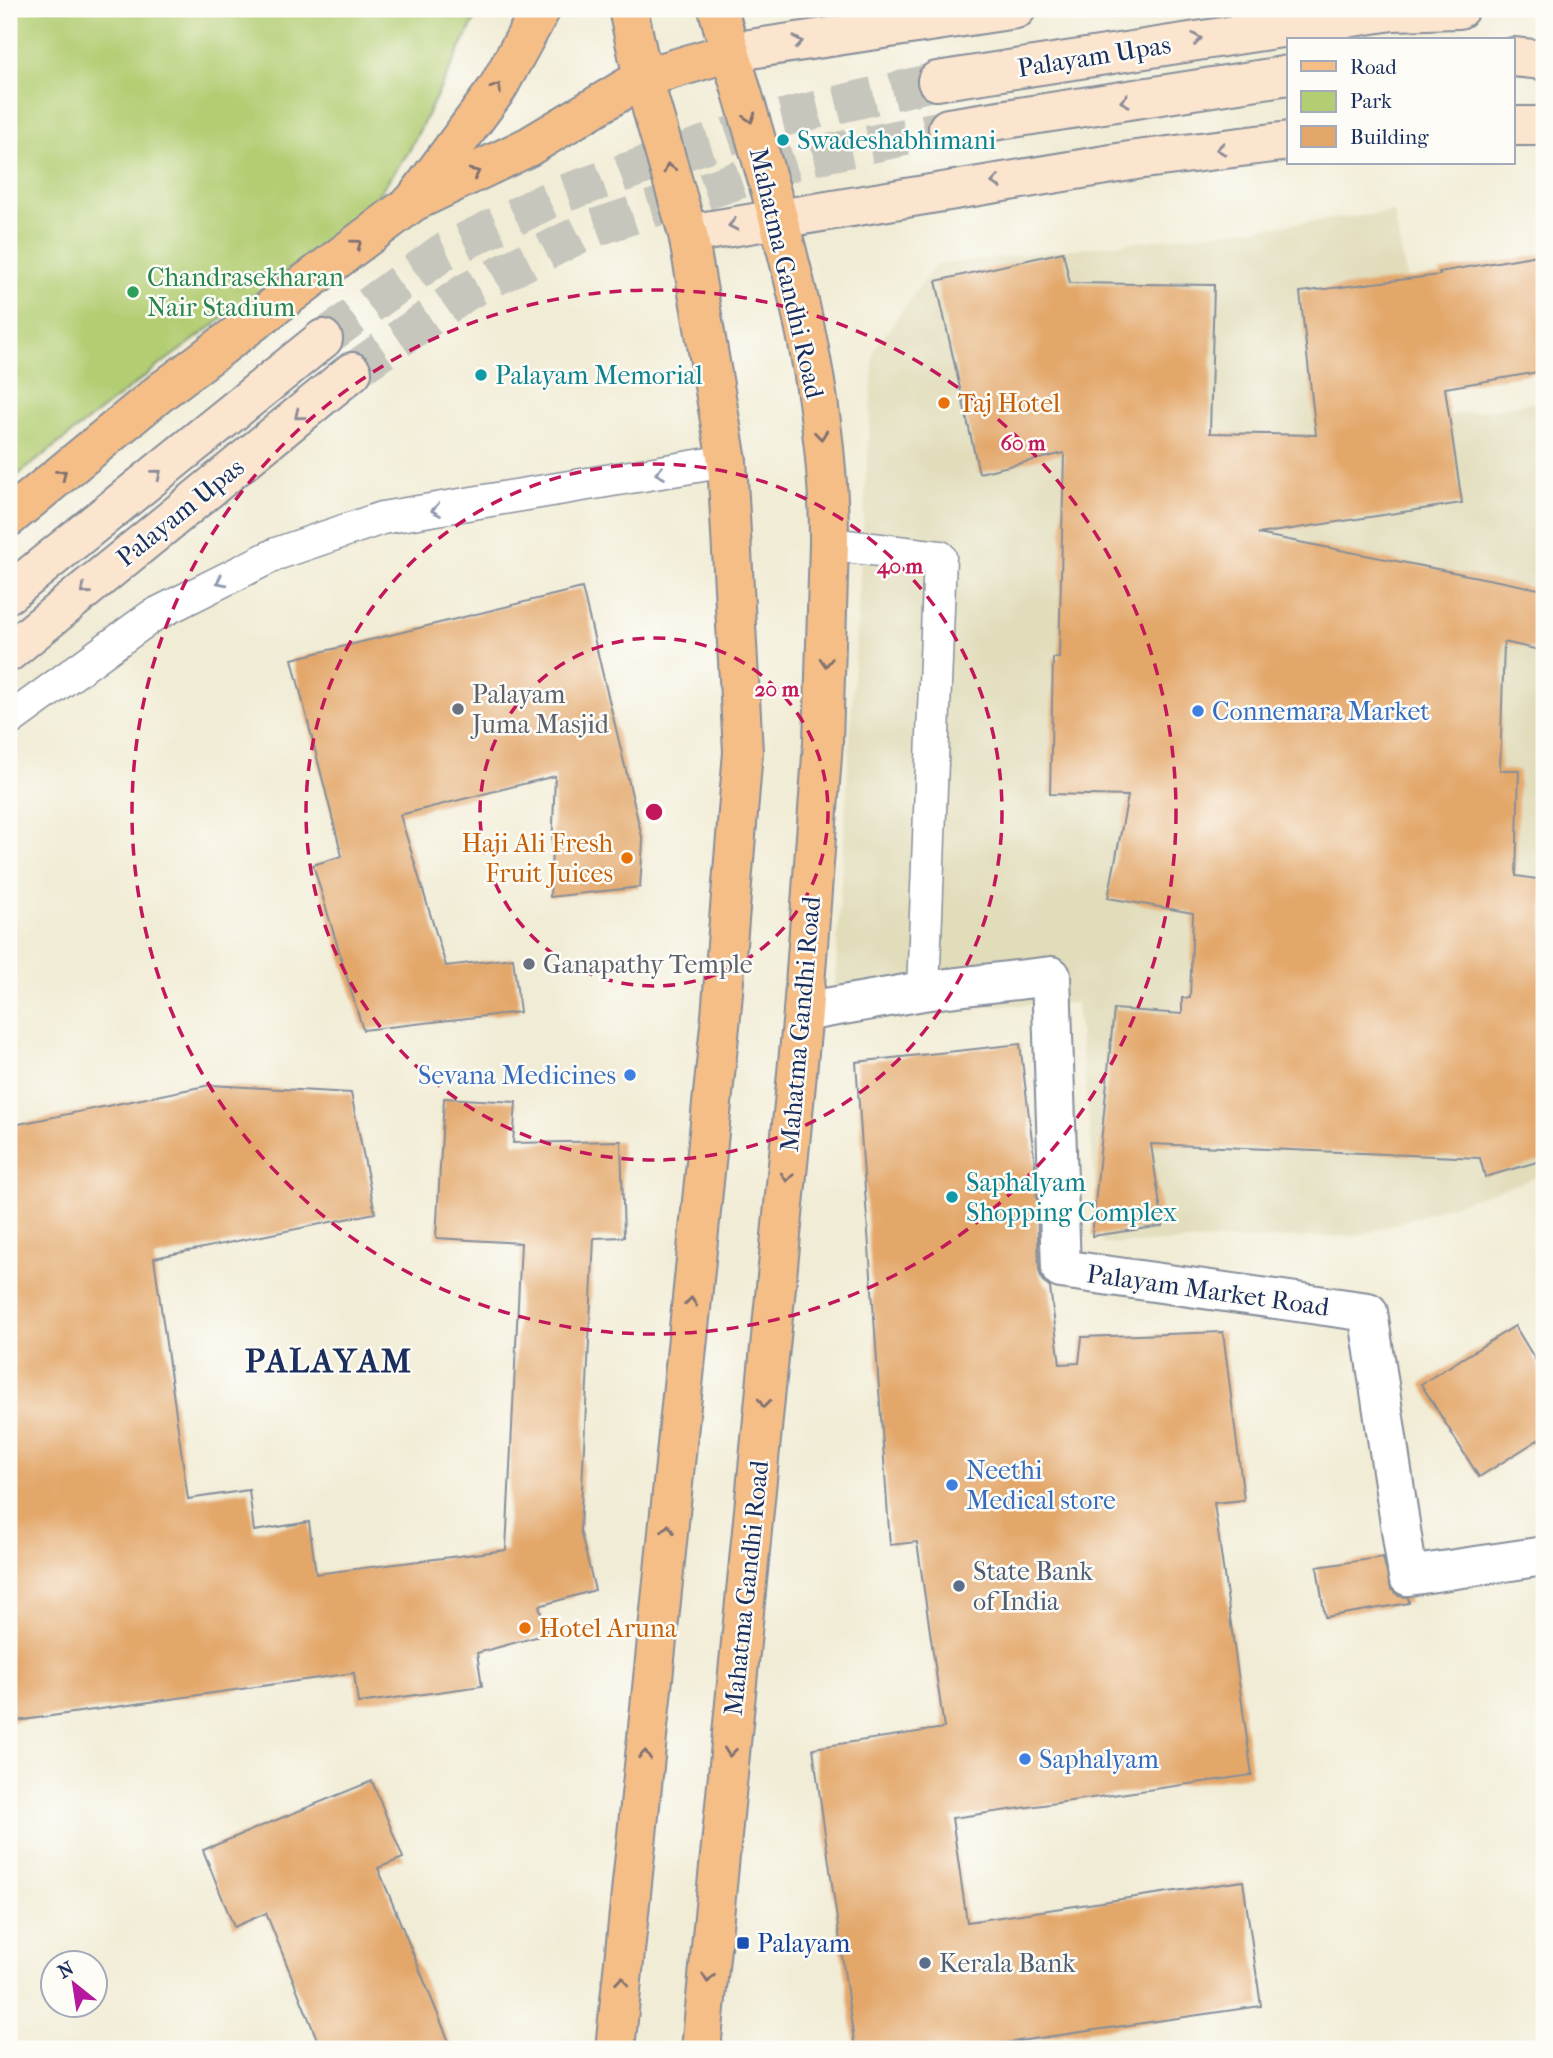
<svg xmlns="http://www.w3.org/2000/svg" width="1553" height="2058" font-family="'IM FELL French Canon',serif">
<style>
.built{fill:#e1dcba}
.green{fill:#b3cd73;stroke:#677e68;stroke-width:2}
.building{fill:#e3a76a}
.lines{fill:none;stroke-linecap:round;stroke-linejoin:round}
.secondary-tunnel{stroke:#c6c6bd;stroke-width:38;stroke-dasharray:38 19;stroke-linecap:butt}
.lane-casing{stroke:#868e9a;stroke-width:35}
.street-casing{stroke:#868e9a;stroke-width:42}
.secondary-casing{stroke:#868e9a;stroke-width:42}
.primary-casing{stroke:#868e9a;stroke-width:42}
.lane{stroke:#fff;stroke-width:32}
.street{stroke:#fff;stroke-width:38}
.secondary{stroke:#fbe5cf;stroke-width:38}
.primary{stroke:#f6be87;stroke-width:38}
.oneway{stroke:#8b8a96}
.oneway2{stroke:#7e6f70}
.oneway3{stroke:#8d97ae}
.ring{fill:none;stroke:#c2185b;stroke-width:3.5;stroke-dasharray:12 9}
.culture-dot{fill:#0f9aa8;stroke:#fdfcf7;stroke-width:2.5}
.leisure-dot{fill:#2e9e5b;stroke:#fdfcf7;stroke-width:2.5}
.food-dot{fill:#e8710a;stroke:#fdfcf7;stroke-width:2.5}
.worship-dot{fill:#6b7280;stroke:#fdfcf7;stroke-width:2.5}
.shop-dot{fill:#3f7fe0;stroke:#fdfcf7;stroke-width:2.5}
.service-dot{fill:#5c6f8a;stroke:#fdfcf7;stroke-width:2.5}
.transit-dot{fill:#1a4fb4;stroke:#fdfcf7;stroke-width:2.5}
.labels{text-anchor:middle;stroke-width:5;stroke-linejoin:round;paint-order:stroke}
.street-label{font-size:26px;fill:#1b2f5e;stroke:#fdfcf7}
.culture-label{font-size:26px;fill:#0d838f;stroke:#fdfcf7;text-anchor:start}
.leisure-label{font-size:26px;fill:#27864d;stroke:#fdfcf7;text-anchor:start}
.food-label{font-size:26px;fill:#c56008;stroke:#fdfcf7;text-anchor:start}
.worship-label{font-size:26px;fill:#5b616d;stroke:#fdfcf7;text-anchor:start}
.shop-label{font-size:26px;fill:#366cbe;stroke:#fdfcf7;text-anchor:start}
.service-label{font-size:26px;fill:#4e5e75;stroke:#fdfcf7;text-anchor:start}
.transit-label{font-size:26px;fill:#164399;stroke:#fdfcf7;text-anchor:start}
.district-label{font-size:33px;font-weight:bold;letter-spacing:2px;fill:#1b2f5e;stroke:#fdfcf7}
.centre{fill:#c2185b;stroke:#fdfcf7;stroke-width:3.5}
.ring-label{font-size:21px;text-anchor:middle;font-weight:bold;fill:#c2185b;stroke:#fdfcf7;stroke-width:5;stroke-linejoin:round;paint-order:stroke}
</style>
<rect width="100%" height="100%" fill="#fdfcf7"/>
<filter id="ink" filterUnits="userSpaceOnUse"><feTurbulence type="fractalNoise" baseFrequency=".0143" numOctaves="2"/><feDisplacementMap in="SourceGraphic" scale="14" xChannelSelector="R" yChannelSelector="G"/><feConvolveMatrix kernelMatrix="1 2 1 2 8 2 1 2 1" color-interpolation-filters="sRGB"/></filter>
<filter id="wash" filterUnits="userSpaceOnUse"><feTurbulence type="fractalNoise" baseFrequency=".00686" numOctaves="4" result="noise"/><feDisplacementMap in="SourceGraphic" scale="28" xChannelSelector="R" yChannelSelector="G"/><feGaussianBlur stdDeviation="1.57" result="paint"/><feColorMatrix in="noise" values="0 0 0 0 0 0 0 0 0 0 0 0 0 0 0 0 0 1.4 0 .05"/><feComposite in="paint" operator="in"/></filter>
<g filter="url(#wash)">
<rect width="100%" height="100%" fill="#f1ecd5"/>
<!-- built -->
<path class="built" d="M 1394,212 L 1432,418 L 1544,401 L 1544,1175 L 1358,1236 L 1102,1244 L 1076,1003 L 833,1012 L 874,350 L 935,265 Z"/>
<!-- green -->
<path class="green" d="M 9,9 L 480,9 L 408,153 L 363,215 L 153,370 L 9,482 Z"/>
<g id="blocks">
<!-- building -->
<path class="building" d="M 1063,252 L 1070,283 L 1214,285 L 1210,433 L 1316,435 L 1300,292 L 1440,275 L 1439,272 L 1544,254 L 1544,371 L 1445,388 L 1462,503 L 1258,534 L 1544,590 L 1544,651 L 1504,642 L 1500,770 L 1519,770 L 1516,876 L 1544,880 L 1544,1160 L 1485,1177 L 1480,1158 L 1151,1144 L 1163,1226 L 1092,1236 L 1114,1009 L 1182,1014 L 1182,998 L 1190,998 L 1193,913 L 1108,898 L 1128,796 L 1050,794 L 1053,658 L 1059,658 L 1064,453 L 979,473 L 936,281 Z
M 582,588 L 643,841 L 640,887 L 550,897 L 555,776 L 400,815 L 446,966 L 513,958 L 520,1012 L 363,1030 L 313,865 L 342,856 L 292,659 Z
M 1020,1044 L 1036,1172 L 1039,1270 L 1042,1280 L 1050,1288 L 1060,1364 L 1079,1363 L 1082,1337 L 1223,1332 L 1244,1500 L 1214,1503 L 1252,1775 L 952,1818 L 967,1922 L 1243,1881 L 1261,2006 L 964,2049 L 855,2049 L 813,1748 L 944,1728 L 917,1542 L 890,1545 L 856,1062 Z
M 210,1085 L 351,1093 L 375,1213 L 154,1258 L 188,1499 L 249,1490 L 254,1531 L 309,1522 L 316,1574 L 506,1550 L 521,1243 L 436,1238 L 444,1098 L 516,1102 L 513,1143 L 621,1141 L 624,1237 L 594,1238 L 580,1530 L 595,1590 L 539,1606 L 547,1634 L 477,1653 L 482,1686 L 358,1703 L 354,1673 L 9,1722 L 9,1126 Z
M 1515,1326 L 1544,1374 L 1544,1436 L 1479,1477 L 1421,1384 Z
M 1383,1557 L 1391,1589 L 1399,1596 L 1408,1597 L 1409,1603 L 1325,1617 L 1317,1567 Z
M 372,1781 L 403,1858 L 378,1868 L 452,2049 L 321,2049 L 266,1913 L 234,1927 L 203,1850 Z"/>
</g>
</g>
<g filter="url(#ink)">
<use href="#blocks" fill-opacity="0" stroke="#868e9a" stroke-width="2"/>
<g class="lines">
<!-- secondary-tunnel -->
<path class="secondary-tunnel" d="M 323,339 L 443,252 L 557,196 L 778,119 L 937,81
M 352,372 L 466,292 L 588,230 L 804,158 L 948,128"/>
<!-- lane casing -->
<g class="lane-casing">
<path id="lane" d="M 829,544 L 940,557 L 923,991
M 9,720 L 152,616 L 276,554 L 382,518 L 727,461"/>
</g>
<!-- street casing -->
<g class="street-casing">
<path id="street" d="M 803,1012 L 923,991 L 1051,976 L 1061,1269 L 1368,1312 L 1408,1576 L 1544,1556"/>
</g>
<!-- secondary casing -->
<g class="secondary-casing">
<path id="secondary" d="M 730,52 L 1016,9
M 1513,57 L 1544,60
M 937,81 L 1392,11 L 1459,9
M 1513,126 L 1544,126
M 948,128 L 1289,75
M 688,234 L 1136,160 L 1289,141
M 9,593 L 323,339
M 9,652 L 352,372"/>
</g>
<!-- primary casing -->
<g class="primary-casing">
<path id="primary" d="M 416,198 L 497,89 L 541,9
M 9,517 L 162,391 L 413,202 L 528,147 L 643,78 L 730,52
M 615,2049 L 721,1016 L 743,752 L 727,461 L 688,234 L 643,78 L 628,9
M 701,2049 L 803,1012 L 823,742 L 829,544 C 830,359 767,184 718,9"/>
</g>
<!-- lane -->
<use href="#lane" class="lane"/>
<!-- street -->
<use href="#street" class="street"/>
<!-- secondary -->
<use href="#secondary" class="secondary"/>
<!-- primary -->
<use href="#primary" class="primary"/>
</g>
<!-- one-way arrows -->
<defs><path id="oneway-chevron" d="M-2-3.5L2.5 0L-2 3.5" fill="none" stroke-width="1.6" stroke-linecap="round" stroke-linejoin="round" transform="scale(1.75)"/></defs>
<g class="oneway">
<use href="#oneway-chevron" transform="translate(1197 39) rotate(-9)"/>
<use href="#oneway-chevron" transform="translate(798 42) rotate(-9)"/>
<use href="#oneway-chevron" transform="translate(1125 101) rotate(171)"/>
<use href="#oneway-chevron" transform="translate(1221 149) rotate(173)"/>
<use href="#oneway-chevron" transform="translate(996 182) rotate(171)"/>
<use href="#oneway-chevron" transform="translate(733 225) rotate(169)"/>
<use href="#oneway-chevron" transform="translate(299 415) rotate(141)"/>
<use href="#oneway-chevron" transform="translate(157 474) rotate(-39)"/>
<use href="#oneway-chevron" transform="translate(85 590) rotate(141)"/>
</g>
<g class="oneway2">
<use href="#oneway-chevron" transform="translate(497 88) rotate(-58)"/>
<use href="#oneway-chevron" transform="translate(750 118) rotate(73)"/>
<use href="#oneway-chevron" transform="translate(669 168) rotate(-106)"/>
<use href="#oneway-chevron" transform="translate(475 173) rotate(-26)"/>
<use href="#oneway-chevron" transform="translate(357 244) rotate(-37)"/>
<use href="#oneway-chevron" transform="translate(821 435) rotate(84)"/>
<use href="#oneway-chevron" transform="translate(62 474) rotate(-39)"/>
<use href="#oneway-chevron" transform="translate(826 662) rotate(92)"/>
<use href="#oneway-chevron" transform="translate(787 1177) rotate(96)"/>
<use href="#oneway-chevron" transform="translate(691 1302) rotate(-84)"/>
<use href="#oneway-chevron" transform="translate(764 1403) rotate(96)"/>
<use href="#oneway-chevron" transform="translate(668 1529) rotate(-84)"/>
<use href="#oneway-chevron" transform="translate(730 1752) rotate(96)"/>
<use href="#oneway-chevron" transform="translate(645 1755) rotate(-84)"/>
<use href="#oneway-chevron" transform="translate(708 1978) rotate(96)"/>
<use href="#oneway-chevron" transform="translate(622 1981) rotate(-84)"/>
</g>
<g class="oneway3">
<use href="#oneway-chevron" transform="translate(660 473) rotate(171)"/>
<use href="#oneway-chevron" transform="translate(436 510) rotate(171)"/>
<use href="#oneway-chevron" transform="translate(221 581) rotate(153)"/>
</g>
</g>
<!-- distance rings -->
<g class="ring">
<circle cx="654" cy="812" r="174"/>
<circle cx="654" cy="812" r="348"/>
<circle cx="654" cy="812" r="522"/>
</g>
<!-- markers -->
<g class="culture-dot">
<circle cx="783" cy="140" r="7"/>
<circle cx="481" cy="375" r="7"/>
<circle cx="952" cy="1197" r="7"/>
</g>
<circle class="leisure-dot" cx="133" cy="292" r="7"/>
<g class="food-dot">
<circle cx="944" cy="403" r="7"/>
<circle cx="627" cy="858" r="7"/>
<circle cx="525" cy="1628" r="7"/>
</g>
<g class="worship-dot">
<circle cx="458" cy="709" r="7"/>
<circle cx="529" cy="964" r="7"/>
</g>
<g class="shop-dot">
<circle cx="1198" cy="711" r="7"/>
<circle cx="630" cy="1075" r="7"/>
<circle cx="952" cy="1485" r="7"/>
<circle cx="1025" cy="1759" r="7"/>
</g>
<g class="service-dot">
<circle cx="959" cy="1586" r="7"/>
<circle cx="925" cy="1963" r="7"/>
</g>
<rect class="transit-dot" x="736" y="1936" width="14" height="14" rx="3.5"/>
<g class="labels">
<!-- street labels -->
<g class="street-label">
<text transform="translate(1094 56) rotate(-9)" y="9">Palayam Upas</text>
<text transform="translate(787 273) rotate(77)" y="9">Mahatma Gandhi Road</text>
<text transform="translate(180 512) rotate(-39)" y="9">Palayam Upas</text>
<text transform="translate(800 1024) rotate(-85)" y="9">Mahatma Gandhi Road</text>
<text transform="translate(1208 1290) rotate(8)" y="9">Palayam Market Road</text>
<text transform="translate(746 1588) rotate(-84)" y="9">Mahatma Gandhi Road</text>
</g>
<!-- culture labels -->
<g class="culture-label">
<text x="797" y="149">Swadeshabhimani</text>
<text x="495" y="384">Palayam Memorial</text>
<text x="966" y="1191">Saphalyam<tspan x="966" dy="30">Shopping Complex</tspan></text>
</g>
<!-- leisure labels -->
<g class="leisure-label">
<text x="147" y="286">Chandrasekharan<tspan x="147" dy="30">Nair Stadium</tspan></text>
</g>
<!-- food labels -->
<g class="food-label">
<text x="958" y="412">Taj Hotel</text>
<text x="613" y="852" text-anchor="end">Haji Ali Fresh<tspan x="613" dy="30">Fruit Juices</tspan></text>
<text x="539" y="1637">Hotel Aruna</text>
</g>
<!-- worship labels -->
<g class="worship-label">
<text x="472" y="703">Palayam<tspan x="472" dy="30">Juma Masjid</tspan></text>
<text x="543" y="973">Ganapathy Temple</text>
</g>
<!-- shop labels -->
<g class="shop-label">
<text x="1212" y="720">Connemara Market</text>
<text x="616" y="1084" text-anchor="end">Sevana Medicines</text>
<text x="966" y="1479">Neethi<tspan x="966" dy="30">Medical store</tspan></text>
<text x="1039" y="1768">Saphalyam</text>
</g>
<!-- service labels -->
<g class="service-label">
<text x="973" y="1580">State Bank<tspan x="973" dy="30">of India</tspan></text>
<text x="939" y="1972">Kerala Bank</text>
</g>
<!-- transit labels -->
<g class="transit-label">
<text x="757" y="1952">Palayam</text>
</g>
<!-- district labels -->
<g class="district-label">
<text x="329" y="1372">PALAYAM</text>
</g>
</g>
<circle cx="654" cy="812" r="10" class="centre"/>
<g class="ring-label">
<text x="1023" y="450">60 m</text>
<text x="900" y="573">40 m</text>
<text x="777" y="696">20 m</text>
</g>
<!-- margin -->
<rect width="1553" height="2058" fill="none" stroke="#fdfcf7" stroke-width="35"/>
<!-- legend -->
<rect x="1287" y="38" width="228" height="126" fill="#fdfcf7" stroke="#a3aaba" stroke-width="2"/>
<rect x="1301" y="61" width="35" height="10" fill="#f6be87" stroke="#a3aaba" stroke-width="2"/>
<text x="1350" y="74" font-size="21" fill="#1b2f5e">Road</text>
<rect x="1301" y="91" width="35" height="21" fill="#b3cd73" stroke="#a3aaba" stroke-width="2"/>
<text x="1350" y="108" font-size="21" fill="#1b2f5e">Park</text>
<rect x="1301" y="126" width="35" height="21" fill="#e3a76a" stroke="#a3aaba" stroke-width="2"/>
<text x="1350" y="144" font-size="21" fill="#1b2f5e">Building</text>
<!-- north arrow -->
<g transform="translate(74 1984) rotate(330)"><circle r="33" fill="#fdfcf7" stroke="#a3aaba" stroke-width="2"/>
<path d="M0-5L12 26L0 18L-12 26Z" fill="#b5179e"/>
<text y="-10" font-size="19" font-weight="bold" text-anchor="middle" fill="#1b2f5e">N</text>
</g>
</svg>
